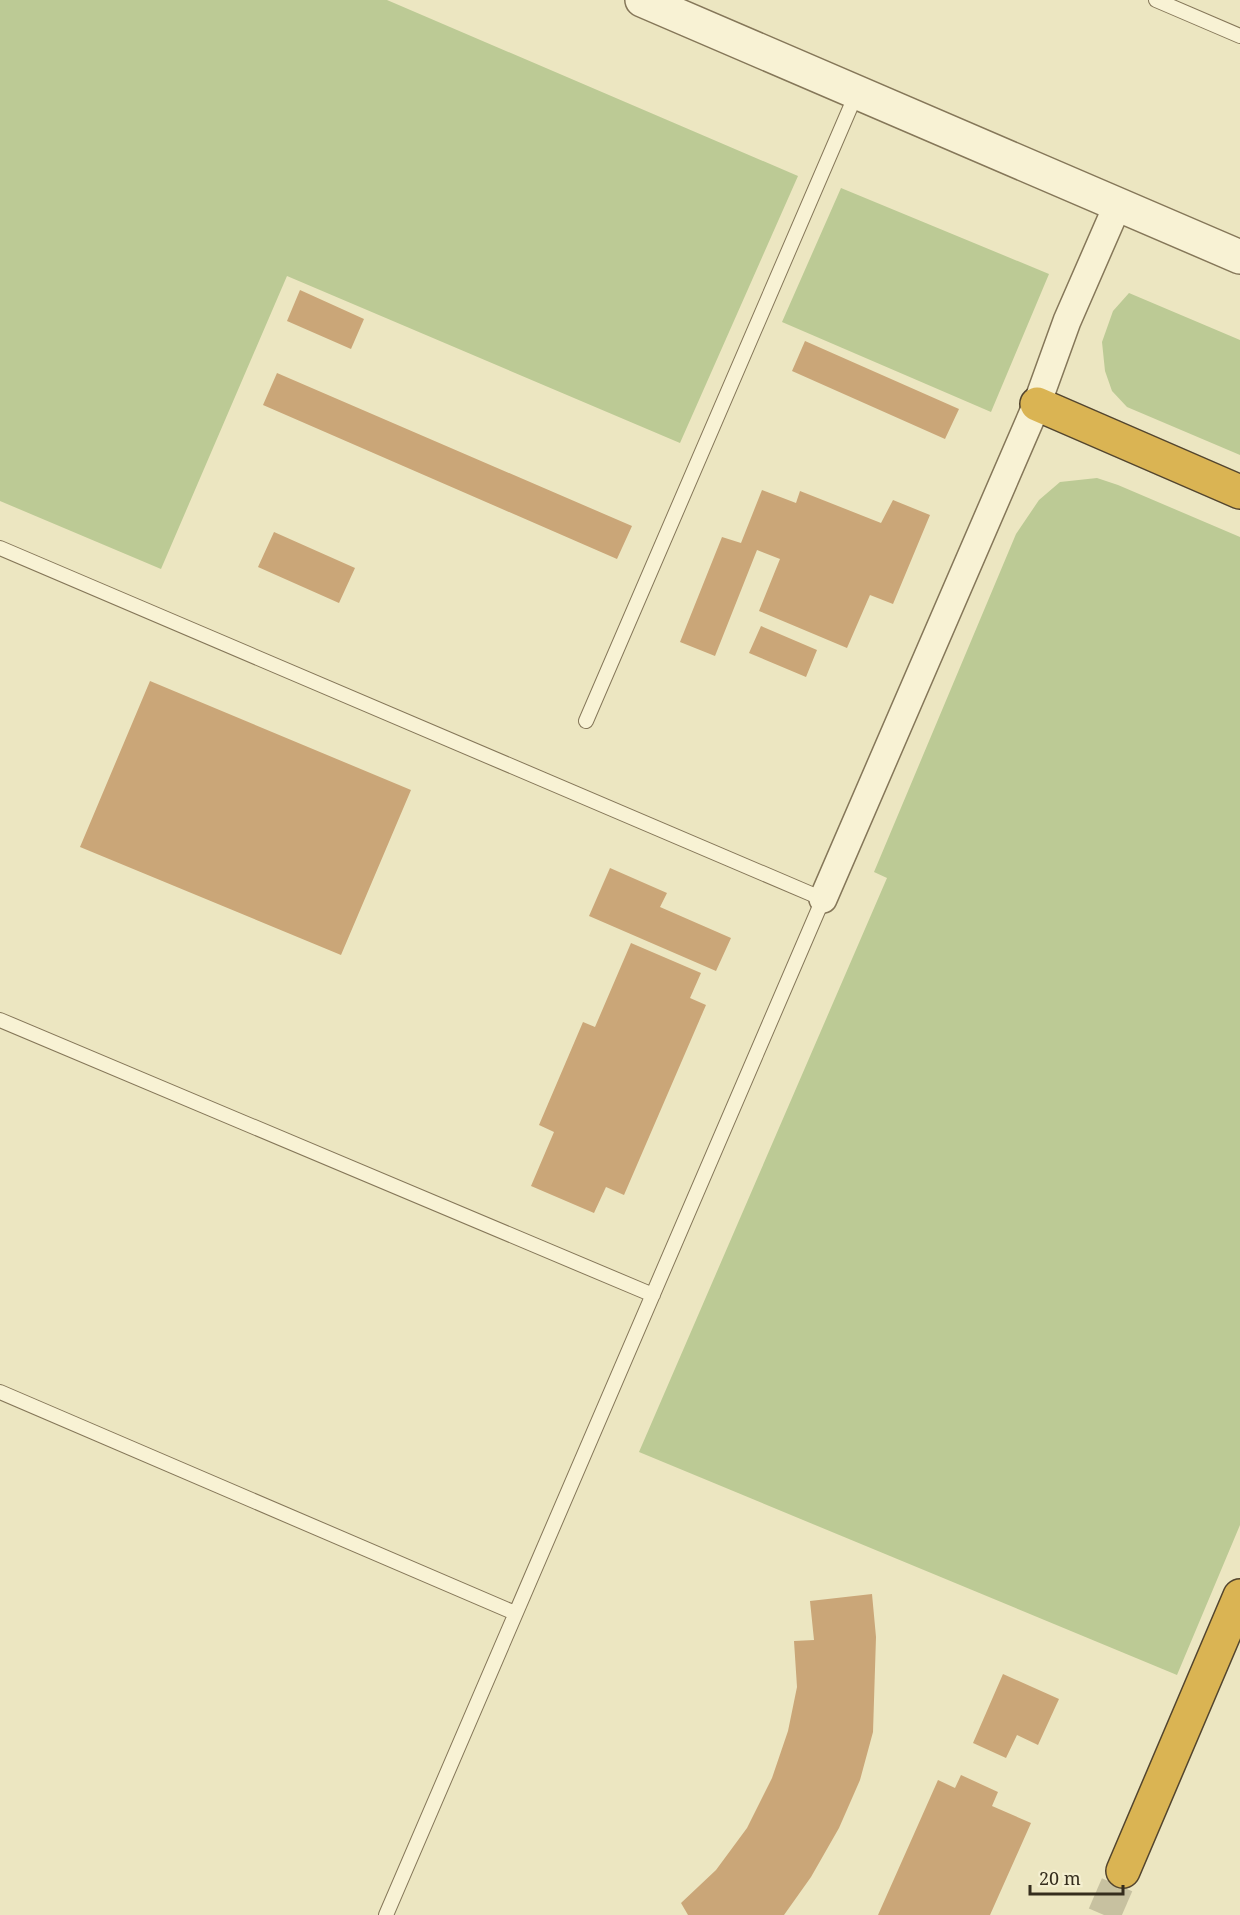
<svg xmlns="http://www.w3.org/2000/svg" width="1240" height="1915" font-family="'Noto Serif',serif">
<style>
.green{fill:#bcca95}
.building{fill:#caa678}
.lines{fill:none;stroke-linecap:round;stroke-linejoin:round}
.motorway-tunnel{stroke:#c7c1a0;stroke-width:33;stroke-dasharray:33 16;stroke-linecap:butt}
.service-casing{stroke:#857759;stroke-width:16}
.minor-casing{stroke:#857759;stroke-width:30}
.tertiary-casing{stroke:#857759;stroke-width:36}
.motorway-casing{stroke:#53452e;stroke-width:36}
.service{stroke:#f8f2d4;stroke-width:14}
.minor{stroke:#f8f2d4;stroke-width:27}
.tertiary{stroke:#f8f2d4;stroke-width:33}
.motorway{stroke:#dab453;stroke-width:33}
</style>
<rect width="100%" height="100%" fill="#ece6c1"/>
<!-- green -->
<path class="green" d="M 0,0 L 387,0 L 798,176 L 680,443 L 287,276 L 161,569 L 0,501 Z
M 841,188 L 1049,274 L 991,412 L 782,322 Z
M 1129,293 L 1240,340 L 1240,455 L 1127,407 L 1112,391 L 1105,371 L 1102,342 L 1113,311 Z
M 1097,478 L 1118,485 L 1240,537 L 1240,1525 L 1177,1675 L 639,1452 L 887,878 L 874,872 L 1016,534 L 1039,500 L 1060,482 Z"/>
<!-- building -->
<path class="building" d="M 300,290 L 364,319 L 351,349 L 287,321 Z
M 805,341 L 959,409 L 945,439 L 792,371 Z
M 277,373 L 632,526 L 617,559 L 263,405 Z
M 762,490 L 796,503 L 800,491 L 881,523 L 893,500 L 930,515 L 893,604 L 870,595 L 847,648 L 759,611 L 780,559 L 757,550 L 715,656 L 680,642 L 722,537 L 741,543 Z
M 274,532 L 355,568 L 339,603 L 258,567 Z
M 761,626 L 817,650 L 806,677 L 749,653 Z
M 150,681 L 411,790 L 341,955 L 80,847 Z
M 610,868 L 667,893 L 660,907 L 731,938 L 716,971 L 589,916 Z
M 631,943 L 701,973 L 690,998 L 706,1005 L 624,1195 L 606,1187 L 594,1213 L 531,1186 L 554,1132 L 539,1125 L 583,1022 L 595,1027 Z
M 872,1594 L 876,1637 L 873,1732 L 860,1780 L 839,1828 L 811,1877 L 784,1915 L 688,1915 L 681,1903 L 716,1870 L 747,1828 L 772,1778 L 788,1731 L 797,1687 L 794,1641 L 814,1640 L 810,1601 Z
M 1003,1674 L 1059,1699 L 1038,1745 L 1017,1735 L 1006,1758 L 973,1743 Z
M 961,1775 L 998,1792 L 992,1806 L 1031,1823 L 990,1915 L 878,1915 L 938,1780 L 955,1788 Z"/>
<g class="lines">
<!-- motorway-tunnel -->
<path class="motorway-tunnel" d="M 1104,1915 L 1123,1871"/>
<!-- service casing -->
<g class="service-casing">
<path id="service" d="M 1156,0 L 1240,36
M 0,548 L 823,899 L 386,1915
M 586,721 L 857,92
M 0,1020 L 653,1295
M 0,1392 L 515,1613"/>
</g>
<!-- minor casing -->
<g class="minor-casing">
<path id="minor" d="M 823,899 L 1037,404 L 1067,321 L 1118,204"/>
</g>
<!-- tertiary casing -->
<g class="tertiary-casing">
<path id="tertiary" d="M 642,0 L 1240,257"/>
</g>
<!-- motorway casing -->
<g class="motorway-casing">
<path id="motorway" d="M 1037,404 L 1240,492
M 1123,1871 L 1240,1596"/>
</g>
<!-- service -->
<use href="#service" class="service"/>
<!-- minor -->
<use href="#minor" class="minor"/>
<!-- tertiary -->
<use href="#tertiary" class="tertiary"/>
<!-- motorway -->
<use href="#motorway" class="motorway"/>
</g>
<!-- scale -->
<path d="M1030 1885v9h93v-9" fill="none" stroke="#352d1d" stroke-width="3"/>
<text x="1039" y="1885" font-size="18" fill="#352d1d" stroke="#f4efd0" stroke-width="4.5" paint-order="stroke">20 m</text>
</svg>
